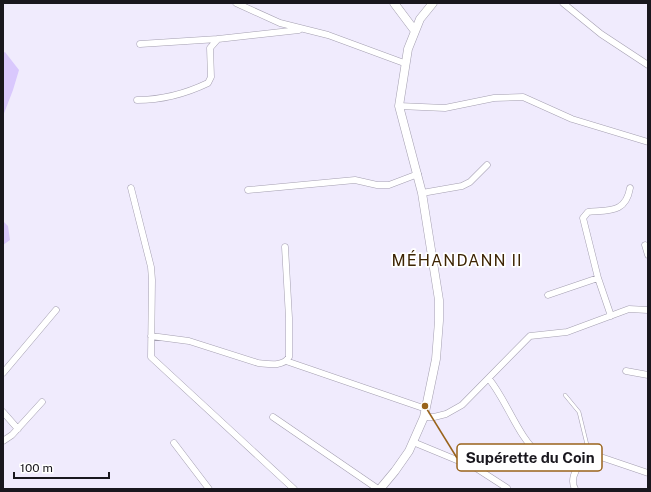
<svg xmlns="http://www.w3.org/2000/svg" width="651" height="492" font-family="'Public Sans',sans-serif">
<style>
.green{fill:#d9c8fd}
.lines{fill:none;stroke-linecap:round;stroke-linejoin:round}
.service-casing{stroke:#a49fb0;stroke-width:4}
.minor-casing{stroke:#a49fb0;stroke-width:7}
.tertiary-casing{stroke:#a49fb0;stroke-width:9}
.service{stroke:#fff;stroke-width:3}
.minor{stroke:#fff;stroke-width:6}
.tertiary{stroke:#fff;stroke-width:8}
.labels{text-anchor:middle;stroke-width:3.5;stroke-linejoin:round;paint-order:stroke}
.quarter-label{font-size:16px;letter-spacing:1px;fill:#3e2403;stroke:#fff}
.leader{fill:none;stroke:#99631b;stroke-width:1.5}
.callout-dot{fill:#99631b;stroke:#fff;stroke-width:1.5}
.callout{fill:#fff;stroke:#99631b;stroke-width:1.5}
.callout-label{font-size:15px;text-anchor:middle;font-weight:bold;fill:#19171e}
</style>
<rect width="100%" height="100%" fill="#f0ebfd"/>
<!-- green -->
<path class="green" d="M 5,52 L 19,70 L 13,90 L 3,116 L 3,53 Z
M 3,221 L 8,226 L 10,240 L 3,245 Z"/>
<g class="lines">
<!-- service casing -->
<g class="service-casing">
<path id="service" d="M 565,395 L 579,412 L 589,453"/>
</g>
<!-- minor casing -->
<g class="minor-casing">
<path id="minor" d="M 236,3 L 280,23 L 328,35 L 404,63
M 563,3 L 601,34 L 648,65
M 140,44 L 218,39 L 299,30
M 137,100 C 163,100 185,94 208,83 L 211,77 L 210,48 L 218,39
M 399,106 L 445,108 L 494,98 L 523,97 L 572,119 L 648,142
M 131,188 L 151,267 L 152,280 L 151,357 L 294,489
M 248,190 L 355,180 L 377,185 L 389,185 L 418,174
M 422,193 L 462,186 L 470,182 L 487,165
M 645,245 L 648,255
M 548,295 L 598,278
M 611,316 L 598,278 L 583,218 L 588,212 C 609,210 626,213 630,188
M 151,336 L 189,341 L 258,363 C 269,364 283,367 289,357 L 289,318 L 285,247
M 286,361 L 426,409
M 626,371 L 648,375
M 3,373 L 56,310
M 489,379 C 507,401 519,439 540,455
M 3,412 L 18,429
M 273,417 L 378,489
M 424,417 L 434,417 L 446,414 L 462,405 L 530,336 L 567,332 L 629,309 L 648,310
M 3,441 L 12,435 L 42,402
M 413,442 L 476,468 L 507,488
M 174,443 L 209,489
M 575,489 C 568,476 581,462 589,453 L 648,473"/>
</g>
<!-- tertiary casing -->
<g class="tertiary-casing">
<path id="tertiary" d="M 394,3 L 415,31
M 380,489 L 395,471 L 409,451 L 424,417 L 436,359 L 439,321 L 439,300 L 422,193 L 399,106 L 408,49 L 420,19 L 433,3"/>
</g>
<!-- service -->
<use href="#service" class="service"/>
<!-- minor -->
<use href="#minor" class="minor"/>
<!-- tertiary -->
<use href="#tertiary" class="tertiary"/>
</g>
<g class="labels">
<!-- quarter labels -->
<g class="quarter-label">
<text x="457" y="266">MÉHANDANN II</text>
</g>
</g>
<!-- callouts -->
<path class="leader" d="M425 406L457 458"/>
<circle class="callout-dot" cx="425" cy="406" r="4"/>
<rect class="callout" x="457" y="444" width="145" height="27" rx="4"/>
<g class="callout-label">
<text x="530" y="463">Supérette du Coin</text>
</g>
<!-- border -->
<rect width="651" height="492" fill="none" stroke="#19171e" stroke-width="8"/>
<!-- scale -->
<path d="M14 472v6h95v-6" fill="none" stroke="#19171e" stroke-width="2"/>
<text x="20" y="472" font-size="12" fill="#19171e" stroke="#ffffff" stroke-width="3" paint-order="stroke">100 m</text>
</svg>
